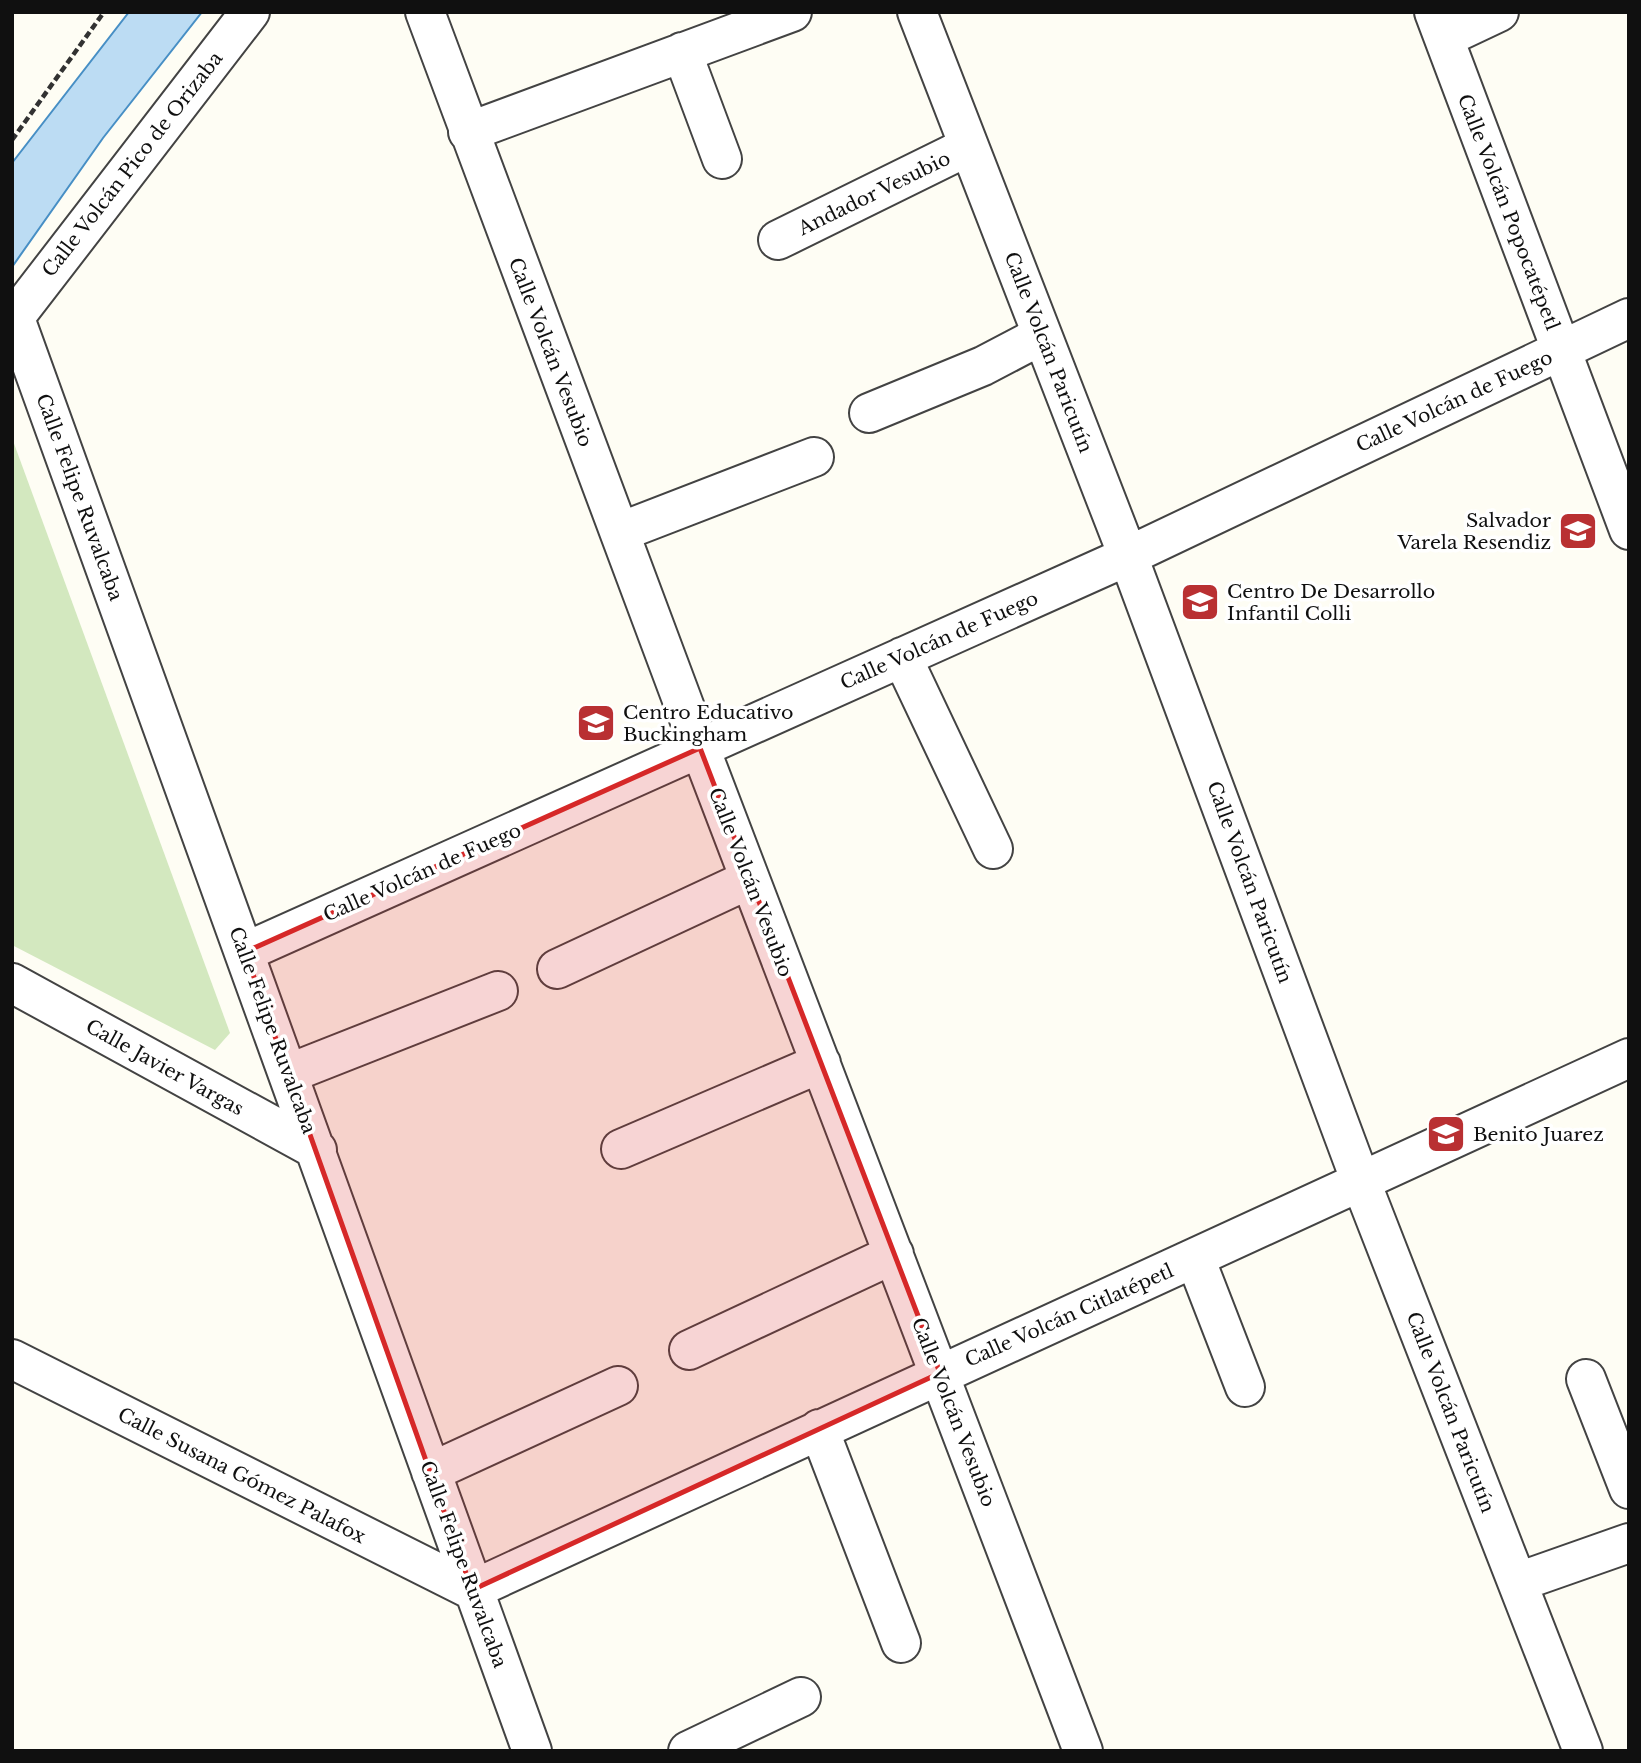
<svg xmlns="http://www.w3.org/2000/svg" width="1641" height="1763" font-family="'Libre Baskerville',serif">
<style>
.green{fill:#d3e8bf}
.water{fill:#bcdcf3;stroke:#478fc5;stroke-width:2}
.lines{fill:none;stroke-linecap:round;stroke-linejoin:round}
.minor-casing{stroke:#434343;stroke-width:42}
.path{stroke:#323232;stroke-width:4.5;stroke-dasharray:7 3.5;stroke-linecap:butt}
.minor{stroke:#fff;stroke-width:38}
.marked{fill:#d62828;fill-opacity:0.2;stroke:#d62828;stroke-width:5;stroke-linejoin:round}
.labels{text-anchor:middle;stroke-width:7;stroke-linejoin:round;paint-order:stroke}
.street-label{font-size:19px;fill:#101010;stroke:#fff}
.poi-label{font-size:19px;fill:#101010;stroke:#fff;text-anchor:start}
</style>
<rect width="100%" height="100%" fill="#fefdf4"/>
<!-- green -->
<path class="green" d="M 12,438 L 230,1033 L 215,1050 L 12,945 Z"/>
<!-- water -->
<path class="water" d="M 129,12 L 202,12 L 103,138 L 12,267 L 12,163 Z"/>
<g class="lines">
<!-- minor casing -->
<g class="minor-casing">
<path id="minor" d="M 425,12 L 700,748 L 1083,1751
M 917,12 L 1128,556 L 1361,1182 L 1583,1751
M 1434,12 L 1629,530
M 1444,38 L 1499,12
M 682,52 L 722,159
M 468,132 L 792,12
M 778,240 L 969,146
M 12,310 L 532,1751
M 15,317 L 250,12
M 869,413 L 983,366 L 1042,335
M 620,532 L 814,457
M 902,657 L 993,849
M 245,952 L 1128,556 L 1629,318
M 557,969 L 750,879
M 12,983 L 317,1150
M 290,1073 L 498,991
M 621,1149 L 821,1063
M 1195,1258 L 1245,1387
M 689,1350 L 894,1254
M 12,1359 L 472,1590 L 1629,1058
M 1586,1379 L 1629,1489
M 819,1429 L 901,1643
M 431,1472 L 618,1386
M 1518,1582 L 1629,1543
M 688,1751 L 801,1697"/>
</g>
<!-- path -->
<path class="path" d="M 12,140 L 104,12"/>
<!-- minor -->
<use href="#minor" class="minor"/>
</g>
<!-- marked area -->
<path class="marked" d="M 700,748 L 940,1373 L 472,1590 L 245,952 Z"/>
<!-- icons -->
<defs>
<g id="school-square" transform="scale(2.0125)"><rect x="-9" y="-9" width="18" height="18" rx="4" fill="#b93032" stroke="#fff"/><path d="M0-5L7-2L0 1L-7-2ZM-4 1L0 2.5L4 1V4Q0 6-4 4Z" fill="#fff"/></g>
</defs>
<g fill-rule="evenodd">
<use href="#school-square" x="1578" y="531"/>
<use href="#school-square" x="1200" y="602"/>
<use href="#school-square" x="596" y="723"/>
<use href="#school-square" x="1446" y="1134"/>
</g>
<g class="labels">
<!-- street labels -->
<g class="street-label">
<text transform="translate(132 164) rotate(-52)" y="7">Calle Volcán Pico de Orizaba</text>
<text transform="translate(874 193) rotate(-26)" y="7">Andador Vesubio</text>
<text transform="translate(1509 212) rotate(69)" y="7">Calle Volcán Popocatépetl</text>
<text transform="translate(551 352) rotate(69)" y="7">Calle Volcán Vesubio</text>
<text transform="translate(1049 352) rotate(69)" y="7">Calle Volcán Paricutín</text>
<text transform="translate(1454 401) rotate(-25)" y="7">Calle Volcán de Fuego</text>
<text transform="translate(80 497) rotate(70)" y="7">Calle Felipe Ruvalcaba</text>
<text transform="translate(939 640) rotate(-24)" y="7">Calle Volcán de Fuego</text>
<text transform="translate(422 872) rotate(-24)" y="7">Calle Volcán de Fuego</text>
<text transform="translate(751 882) rotate(69)" y="7">Calle Volcán Vesubio</text>
<text transform="translate(1250 882) rotate(70)" y="7">Calle Volcán Paricutín</text>
<text transform="translate(273 1030) rotate(70)" y="7">Calle Felipe Ruvalcaba</text>
<text transform="translate(165 1067) rotate(29)" y="7">Calle Javier Vargas</text>
<text transform="translate(1069 1315) rotate(-24)" y="7">Calle Volcán Citlatépetl</text>
<text transform="translate(954 1412) rotate(69)" y="7">Calle Volcán Vesubio</text>
<text transform="translate(1451 1412) rotate(69)" y="7">Calle Volcán Paricutín</text>
<text transform="translate(242 1475) rotate(27)" y="7">Calle Susana Gómez Palafox</text>
<text transform="translate(464 1564) rotate(70)" y="7">Calle Felipe Ruvalcaba</text>
</g>
<!-- poi labels -->
<g class="poi-label">
<text x="1551" y="527" text-anchor="end">Salvador<tspan x="1551" dy="22">Varela Resendiz</tspan></text>
<text x="1227" y="598">Centro De Desarrollo<tspan x="1227" dy="22">Infantil Colli</tspan></text>
<text x="623" y="719">Centro Educativo<tspan x="623" dy="22">Buckingham</tspan></text>
<text x="1473" y="1141">Benito Juarez</text>
</g>
</g>
<!-- border -->
<rect width="1641" height="1763" fill="none" stroke="#101010" stroke-width="28"/>
</svg>
